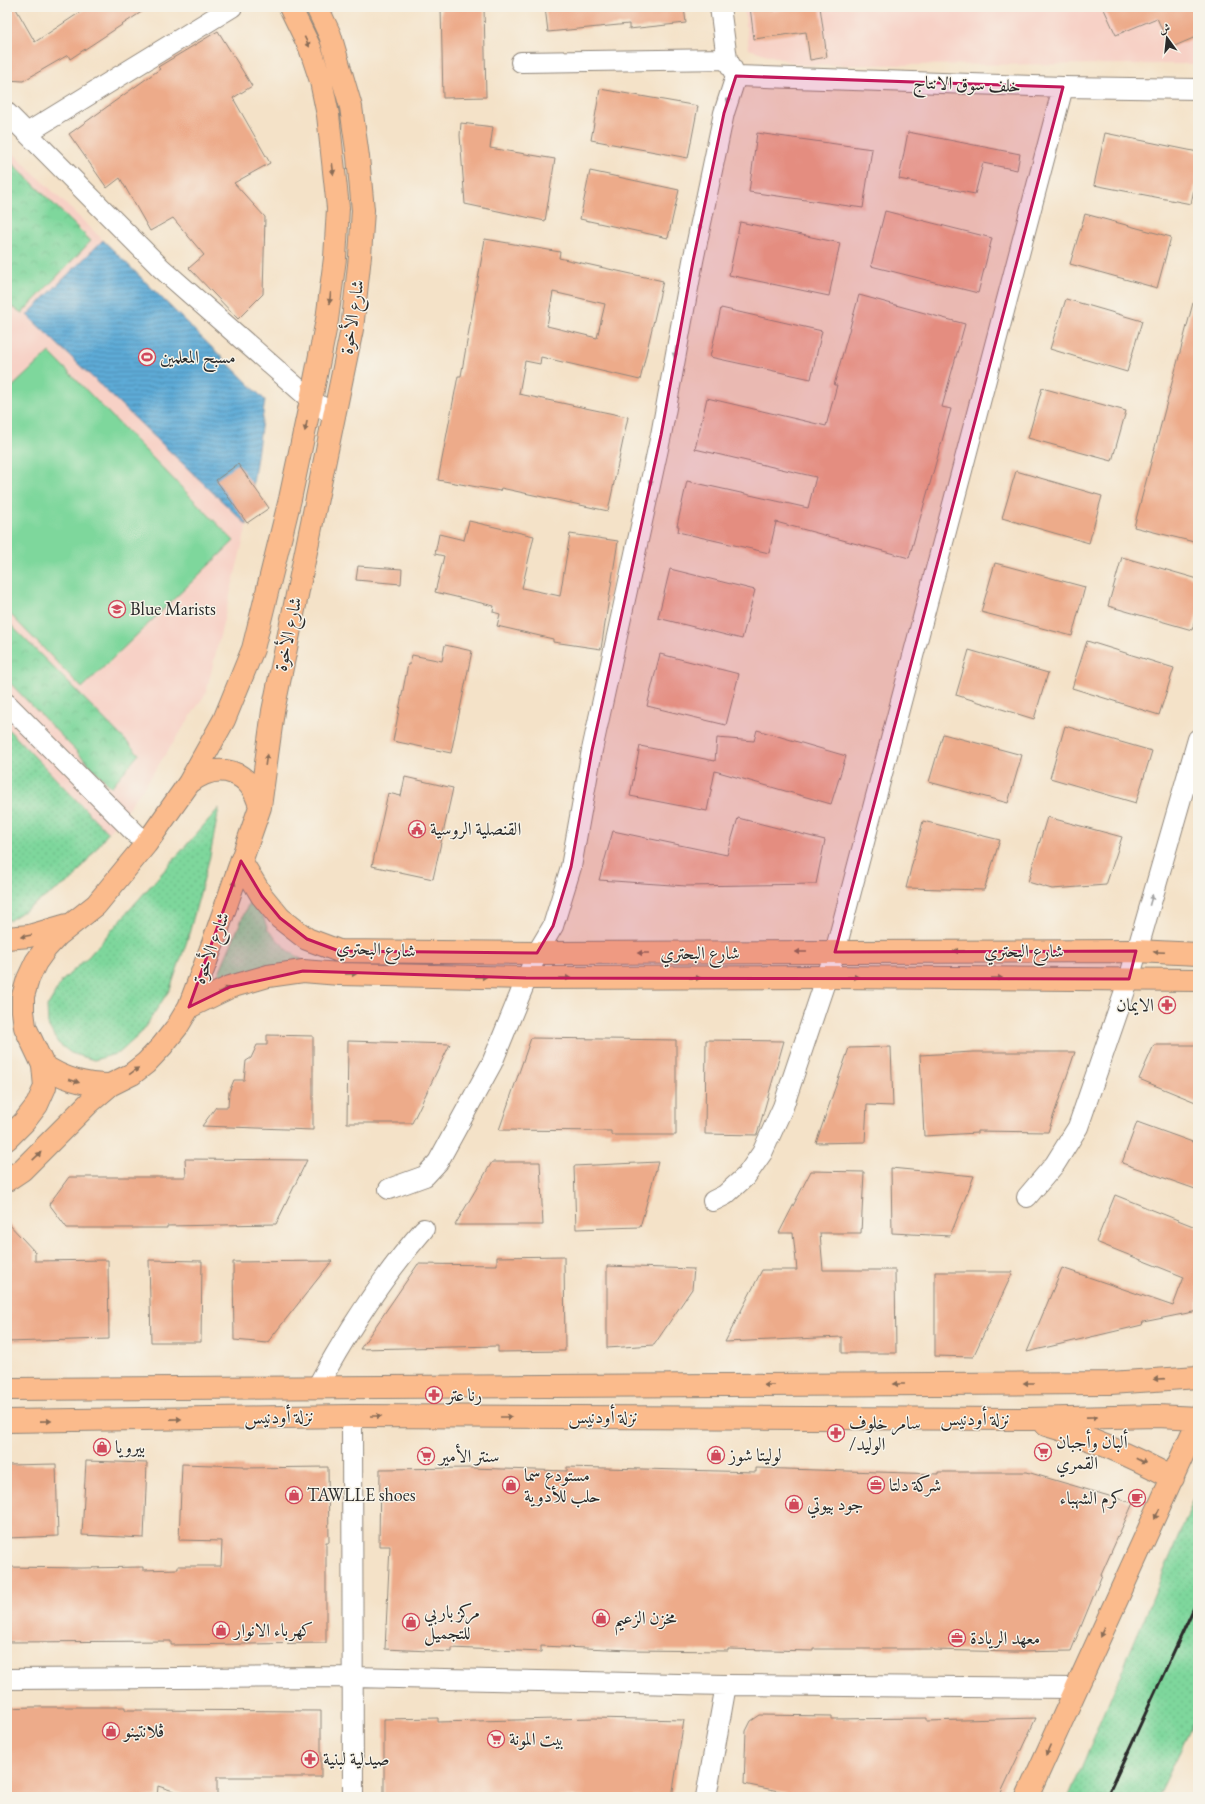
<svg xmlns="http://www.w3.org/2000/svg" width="1205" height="1804" font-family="'EB Garamond',Amiri,serif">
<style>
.built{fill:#f7d1c6}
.grass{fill:url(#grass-dots);stroke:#548164}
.park{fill:url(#park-crowns);stroke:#548164}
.garden{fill:#7ed79c;stroke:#548164}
.water{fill:url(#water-rules);stroke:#446b81}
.building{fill:#edab8a;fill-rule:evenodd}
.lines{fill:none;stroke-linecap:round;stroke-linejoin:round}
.minor-casing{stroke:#90867a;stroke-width:22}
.major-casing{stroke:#90867a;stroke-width:24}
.minor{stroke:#fff;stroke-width:20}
.major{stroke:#fbbb8c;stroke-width:22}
.rail{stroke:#2b2b2b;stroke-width:3}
.oneway{fill:#896c57}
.oneway2{fill:#a0a0a0}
.marked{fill:#c2185b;fill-opacity:0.2;stroke:#c2185b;stroke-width:3;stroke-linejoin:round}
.labels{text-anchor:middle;stroke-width:3;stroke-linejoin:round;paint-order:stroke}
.street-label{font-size:18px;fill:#2b2b2b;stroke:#f7f3e8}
.poi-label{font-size:18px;fill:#2b2b2b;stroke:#f7f3e8;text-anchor:start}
</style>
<defs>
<pattern id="grass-dots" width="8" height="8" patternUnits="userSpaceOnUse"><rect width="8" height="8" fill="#7ed79c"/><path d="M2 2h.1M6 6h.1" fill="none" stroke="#6db987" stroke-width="1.8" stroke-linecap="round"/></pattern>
<pattern id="park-crowns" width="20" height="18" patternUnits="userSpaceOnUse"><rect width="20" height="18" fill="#7ed79c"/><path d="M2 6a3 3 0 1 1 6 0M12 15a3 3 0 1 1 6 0" fill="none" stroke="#6db987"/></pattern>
<pattern id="water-rules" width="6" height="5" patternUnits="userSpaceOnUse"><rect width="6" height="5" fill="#5dabd7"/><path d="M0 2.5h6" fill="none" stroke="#4d8baf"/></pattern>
</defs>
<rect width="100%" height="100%" fill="#f7f3e8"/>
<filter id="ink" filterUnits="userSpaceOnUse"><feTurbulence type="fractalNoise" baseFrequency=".025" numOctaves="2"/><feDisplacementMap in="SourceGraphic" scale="8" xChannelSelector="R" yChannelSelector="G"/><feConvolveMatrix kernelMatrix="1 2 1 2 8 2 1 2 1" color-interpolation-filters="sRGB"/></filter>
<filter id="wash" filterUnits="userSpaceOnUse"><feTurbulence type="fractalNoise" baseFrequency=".012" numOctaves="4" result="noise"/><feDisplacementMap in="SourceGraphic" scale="16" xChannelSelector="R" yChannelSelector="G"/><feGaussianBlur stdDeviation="0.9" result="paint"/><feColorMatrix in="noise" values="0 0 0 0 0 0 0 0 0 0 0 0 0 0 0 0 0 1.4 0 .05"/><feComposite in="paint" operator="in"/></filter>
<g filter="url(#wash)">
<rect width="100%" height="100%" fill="#f4e2c8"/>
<!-- built -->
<path class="built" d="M 744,7 L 1198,7 L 1198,64 L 800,65 L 749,49 Z
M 7,147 L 103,240 L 27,315 L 247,525 L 206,693 L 144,787 L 73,879 L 10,920 L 7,920 Z"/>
<!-- grass -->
<path class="grass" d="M 7,728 L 108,833 L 73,879 L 10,920 L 7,920 Z
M 219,808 L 210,856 L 187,941 L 170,989 L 141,1033 L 119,1053 L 94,1060 L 71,1053 L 58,1043 L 48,1025 L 47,1007 L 62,981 L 89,956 Z
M 254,891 L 268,930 L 288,950 L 313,967 L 244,973 L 215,982 Z
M 1198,1490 L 1198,1713 L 1158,1797 L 1069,1797 Z"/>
<!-- park -->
<path class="park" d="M 7,158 L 91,241 L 22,313 L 7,304 Z
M 7,621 L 139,754 L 111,787 L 7,680 Z"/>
<!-- garden -->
<path class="garden" d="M 49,352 L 234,541 L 82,688 L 7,611 L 7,392 Z"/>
<!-- water -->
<path class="water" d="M 103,240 L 265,400 L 247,525 L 27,315 Z"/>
<g id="blocks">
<!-- building -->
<path class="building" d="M 7,7 L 15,7 L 35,42 L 88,7 L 149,7 L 70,59 L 68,55 L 23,81 L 7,80 Z
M 441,7 L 484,7 L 486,97 L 443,98 Z
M 545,7 L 684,7 L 686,23 L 629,29 L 629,24 L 548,32 Z
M 750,7 L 771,7 L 772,11 L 800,7 L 820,7 L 827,57 L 810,60 L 806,32 L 754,39 Z
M 1103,7 L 1198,7 L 1198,36 L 1170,48 L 1157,18 L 1116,35 Z
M 218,31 L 252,86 L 233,98 L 270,163 L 234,183 L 265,217 L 263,294 L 238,319 L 189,268 L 204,255 L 173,218 L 150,231 L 120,178 L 107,188 L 69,134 L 160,69 L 158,67 Z
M 600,89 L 698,106 L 688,158 L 591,140 Z
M 461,123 L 493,127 L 490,148 L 555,159 L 545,221 L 465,204 L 460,135 Z
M 908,132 L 1020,154 L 1017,170 L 983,163 L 975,194 L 899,179 Z
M 757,133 L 872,149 L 863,208 L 749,192 Z
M 1105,133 L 1198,152 L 1198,169 L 1191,204 L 1094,185 Z
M 590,171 L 679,190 L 668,238 L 580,219 Z
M 885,211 L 992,238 L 978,293 L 871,266 Z
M 1085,214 L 1171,237 L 1157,288 L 1070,264 Z
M 740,222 L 840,243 L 829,296 L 729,275 Z
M 485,239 L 560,252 L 559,258 L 663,281 L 640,380 L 541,357 L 540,364 L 525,361 L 519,394 L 628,417 L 608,511 L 501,488 L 500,491 L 438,480 L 458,376 L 461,376 ZM 553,292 L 605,304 L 597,338 L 547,326 Z
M 859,295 L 965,324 L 942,407 L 951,409 L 909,558 L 776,522 L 769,553 L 678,532 L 679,526 L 677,526 L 687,481 L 808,508 L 816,477 L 695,449 L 707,398 L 826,426 L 837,385 L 834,385 Z
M 1066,299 L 1142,321 L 1127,372 L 1050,349 Z
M 1193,303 L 1198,303 L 1198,543 L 1134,527 Z
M 721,308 L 822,331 L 811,379 L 710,357 Z
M 1042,388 L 1126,411 L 1112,461 L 1028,438 Z
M 238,464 L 269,508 L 247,523 L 216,480 Z
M 1016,471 L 1102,496 L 1089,543 L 1002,518 Z
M 469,521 L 534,536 L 522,588 L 560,596 L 570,534 L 618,541 L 601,649 L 553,642 L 553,639 L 497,626 L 500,614 L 493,612 L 494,606 L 435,592 L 444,556 L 435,554 L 439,534 L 464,540 Z
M 1122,557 L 1198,579 L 1198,611 L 1192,630 L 1108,606 Z
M 995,563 L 1085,587 L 1072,636 L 981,612 Z
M 358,566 L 402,569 L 401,584 L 356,580 Z
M 670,569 L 755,590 L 742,639 L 658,618 Z
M 1087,641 L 1174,668 L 1159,715 L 1072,688 Z
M 445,645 L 472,651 L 451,753 L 393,741 L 408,664 L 410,664 L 412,655 L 442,661 Z
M 969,650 L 1048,673 L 1034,719 L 956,695 Z
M 660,654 L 739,674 L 726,725 L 647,706 Z
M 1065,726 L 1152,751 L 1136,803 L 1050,778 Z
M 757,730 L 846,756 L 831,804 L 715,771 L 707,811 L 630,796 L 640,746 L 715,761 L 717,738 L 754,741 Z
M 943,734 L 1022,755 L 1008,803 L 929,782 Z
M 405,777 L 453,788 L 433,879 L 372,866 L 388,793 L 401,796 Z
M 1047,817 L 1122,837 L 1106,885 L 1052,889 L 1028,882 Z
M 738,818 L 825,840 L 816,884 L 686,886 L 599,880 L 613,831 L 727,855 Z
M 923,821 L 1000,840 L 984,890 L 906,888 Z
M 267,1035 L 313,1036 L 313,1130 L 202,1126 L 216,1107 L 228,1107 L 229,1092 L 234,1080 L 244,1080 L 246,1061 L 251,1058 L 257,1045 L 267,1045 Z
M 531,1038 L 676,1040 L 676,1135 L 611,1135 L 611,1131 L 499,1130 Z
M 706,1040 L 784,1041 L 757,1135 L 705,1134 Z
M 348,1041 L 450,1044 L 412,1123 L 347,1123 Z
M 1154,1045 L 1198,1045 L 1198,1103 L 1139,1079 Z
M 891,1047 L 893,1106 L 867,1105 L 865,1142 L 816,1143 L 849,1048 Z
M 973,1052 L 1075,1052 L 1048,1132 L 977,1131 L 977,1133 L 924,1136 L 920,1055 Z
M 1137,1122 L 1198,1144 L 1198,1190 L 1122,1163 Z
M 185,1159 L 307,1160 L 276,1224 L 167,1226 L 167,1228 L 67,1228 L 49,1204 L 69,1177 L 186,1177 Z
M 492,1162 L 540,1162 L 543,1225 L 455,1225 Z
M 658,1162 L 640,1227 L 576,1229 L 574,1166 Z
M 891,1168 L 974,1176 L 950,1236 L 892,1233 Z
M 811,1171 L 864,1172 L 861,1233 L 820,1233 L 823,1270 L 895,1270 L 896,1353 L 842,1353 L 842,1337 L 725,1342 L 762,1270 L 797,1270 L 793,1233 L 779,1233 Z
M 1115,1195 L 1198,1228 L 1198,1311 L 1143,1322 L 1142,1325 L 1027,1352 L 1062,1268 L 1173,1306 L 1184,1277 L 1096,1242 Z
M 7,1222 L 35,1252 L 35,1261 L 108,1260 L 109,1339 L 7,1342 Z
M 564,1256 L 565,1351 L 498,1352 L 498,1346 L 360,1349 L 418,1264 L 497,1265 L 497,1257 Z
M 149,1260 L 202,1261 L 201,1342 L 151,1342 Z
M 332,1261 L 267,1343 L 234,1340 L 233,1262 Z
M 607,1266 L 694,1269 L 692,1289 L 654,1345 L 607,1348 Z
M 935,1272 L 1013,1272 L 973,1357 L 935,1356 Z
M 86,1461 L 147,1463 L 144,1538 L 82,1535 Z
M 56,1464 L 58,1536 L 7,1538 L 7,1465 Z
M 182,1464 L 243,1466 L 243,1468 L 328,1467 L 329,1542 L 326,1542 L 326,1643 L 171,1645 L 171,1641 L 7,1642 L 7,1567 L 81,1568 L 143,1567 L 143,1570 L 178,1569 L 178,1566 L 221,1566 L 222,1541 L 179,1540 Z
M 567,1467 L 756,1472 L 756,1468 L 938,1474 L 938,1472 L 1027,1472 L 1133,1503 L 1101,1575 L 1102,1575 L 1071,1651 L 1014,1652 L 933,1650 L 933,1649 L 813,1649 L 813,1651 L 728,1649 L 728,1651 L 630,1650 L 541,1646 L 541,1652 L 452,1648 L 452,1652 L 385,1649 L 390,1546 L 379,1546 L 380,1469 L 471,1468 L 567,1471 Z
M 32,1707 L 125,1707 L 125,1710 L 321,1711 L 321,1777 L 217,1777 L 217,1797 L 192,1797 L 158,1786 L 157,1797 L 7,1797 L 7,1708 Z
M 760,1715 L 832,1716 L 832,1719 L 927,1718 L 927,1721 L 1036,1718 L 999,1797 L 808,1797 L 744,1784 L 746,1731 L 751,1721 Z
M 438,1718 L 438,1722 L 594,1718 L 684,1720 L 672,1797 L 384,1797 L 384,1719 Z"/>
</g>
</g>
<g filter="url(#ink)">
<use href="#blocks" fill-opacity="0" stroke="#90867a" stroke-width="1"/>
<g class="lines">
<!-- minor casing -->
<g class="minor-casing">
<path id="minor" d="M 521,62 L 727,59
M 736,76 L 1063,87 L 1198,89
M 7,113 L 161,268 L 311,400 L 334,415
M 27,133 L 232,7
M 7,704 L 146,844
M 389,1189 L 425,1176 L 438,1162 L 492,1063 L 537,953 L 553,926 L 571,867 L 592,750 L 661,435 L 693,261 L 724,113 L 736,76 L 727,59 L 720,7
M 1027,1197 L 1055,1164 L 1078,1127 L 1129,979 L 1198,739
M 713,1201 L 725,1195 L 746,1176 L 762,1153 L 783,1107 L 835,952 L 1063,87
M 317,1387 C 347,1332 383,1276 424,1229
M 352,1416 L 353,1797
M 7,1679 L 352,1677 L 726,1685 L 1076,1688
M 706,1797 L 726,1685"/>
</g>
<!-- major casing -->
<g class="major-casing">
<path id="major" d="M 189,783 C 218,760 251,770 260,807
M 241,861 L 262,896 L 280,918 L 307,939 L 339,951 L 537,953 L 1136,951 L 1198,954
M 7,938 L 29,936 L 67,925
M 189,1007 L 230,987 L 268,976 L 303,971 L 339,974 L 526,978 L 827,977 L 1198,980
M 43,1065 C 63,1079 84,1085 110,1085
M 7,1139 L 24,1122 L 37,1105 L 45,1087 L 43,1065 L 25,1027 L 23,1011 L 23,996 L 28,979 L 36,962 L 46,948 L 58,935 L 96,905 L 146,844 L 189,783 L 224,720 L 253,649 L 290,499 L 311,400 L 327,320 L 335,258 L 338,208 L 328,115 L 321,81 L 310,48 L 290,7
M 7,1180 L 22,1170 L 90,1102 L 110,1085 L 132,1074 L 146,1063 L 162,1046 L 177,1027 L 189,1007 L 213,943 L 260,807 L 273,711 L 352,329 L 360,256 L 363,210 L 358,157 L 351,107 L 330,35 L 317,7
M 7,1389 L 1110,1383 L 1198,1377
M 7,1421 L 352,1416 L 1025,1419 L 1157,1416 L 1198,1418
M 1046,1425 C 1091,1438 1132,1456 1173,1478
M 1027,1797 L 1198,1421"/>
</g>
<!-- minor -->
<use href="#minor" class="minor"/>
<!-- major -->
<use href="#major" class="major"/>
<!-- rail -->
<path class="rail" d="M 1107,1797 L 1198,1599"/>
</g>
<!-- one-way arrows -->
<defs><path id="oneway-solid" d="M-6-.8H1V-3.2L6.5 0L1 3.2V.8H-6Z"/></defs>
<g class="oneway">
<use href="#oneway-solid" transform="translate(307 42) rotate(64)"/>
<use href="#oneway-solid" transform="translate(333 169) rotate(83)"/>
<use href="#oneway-solid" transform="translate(330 298) rotate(97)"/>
<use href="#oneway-solid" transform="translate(306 426) rotate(102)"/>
<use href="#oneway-solid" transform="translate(266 760) rotate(-82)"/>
<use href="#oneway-solid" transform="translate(233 886) rotate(-72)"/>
<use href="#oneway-solid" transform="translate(26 936) rotate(170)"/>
<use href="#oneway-solid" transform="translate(959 951) rotate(180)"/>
<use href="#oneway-solid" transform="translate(801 952) rotate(180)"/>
<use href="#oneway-solid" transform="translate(1159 952) rotate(-178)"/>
<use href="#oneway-solid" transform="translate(643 953) rotate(180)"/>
<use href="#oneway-solid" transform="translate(351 974) rotate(1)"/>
<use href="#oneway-solid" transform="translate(481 977) rotate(1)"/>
<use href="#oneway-solid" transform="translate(853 977)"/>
<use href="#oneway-solid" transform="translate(565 978)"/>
<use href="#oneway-solid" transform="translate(695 978)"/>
<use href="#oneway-solid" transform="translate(997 978)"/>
<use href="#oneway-solid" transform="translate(224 990) rotate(-26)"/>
<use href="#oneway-solid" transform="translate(134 1071) rotate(-36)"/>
<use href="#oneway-solid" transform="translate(74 1081) rotate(17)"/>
<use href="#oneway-solid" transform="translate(37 1156) rotate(-44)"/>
<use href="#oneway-solid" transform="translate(1159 1379) rotate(176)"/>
<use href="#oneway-solid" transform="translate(1029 1383) rotate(180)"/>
<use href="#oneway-solid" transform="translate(899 1384) rotate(180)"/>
<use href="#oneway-solid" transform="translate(769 1385) rotate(180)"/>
<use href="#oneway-solid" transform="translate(376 1416)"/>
<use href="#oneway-solid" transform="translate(506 1417)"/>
<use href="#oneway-solid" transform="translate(1092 1417) rotate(-1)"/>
<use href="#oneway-solid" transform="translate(176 1419) rotate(-1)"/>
<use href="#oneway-solid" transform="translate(46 1421) rotate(-1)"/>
<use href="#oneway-solid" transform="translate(1141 1461) rotate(28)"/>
<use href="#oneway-solid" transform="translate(1157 1514) rotate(115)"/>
<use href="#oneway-solid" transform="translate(1102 1632) rotate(115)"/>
<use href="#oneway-solid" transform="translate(1048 1750) rotate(114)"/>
</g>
<g class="oneway2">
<use href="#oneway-solid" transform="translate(729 98) rotate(108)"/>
<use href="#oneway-solid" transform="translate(700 225) rotate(102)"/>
<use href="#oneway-solid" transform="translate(675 352) rotate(100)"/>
<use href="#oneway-solid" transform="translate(651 480) rotate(102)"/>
<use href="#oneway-solid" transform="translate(1151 900) rotate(-74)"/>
</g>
</g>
<!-- marked area -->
<path class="marked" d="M 736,76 L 1063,87 L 835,952 L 1136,951 L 1129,979 L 526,978 L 303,971 L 230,987 L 189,1007 L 241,861 L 262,896 L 280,918 L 307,939 L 339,951 L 537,953 L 553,926 L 571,867 L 592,750 L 661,435 L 693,261 L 724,113 Z"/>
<!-- icons -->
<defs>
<g id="stadium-ring" transform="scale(0.9)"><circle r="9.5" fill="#f7f3e8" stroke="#d1495b" stroke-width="1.5"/><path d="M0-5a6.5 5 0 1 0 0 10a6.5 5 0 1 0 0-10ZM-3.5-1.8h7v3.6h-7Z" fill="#d1495b"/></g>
<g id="school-ring" transform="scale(0.9)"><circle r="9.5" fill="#f7f3e8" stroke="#d1495b" stroke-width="1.5"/><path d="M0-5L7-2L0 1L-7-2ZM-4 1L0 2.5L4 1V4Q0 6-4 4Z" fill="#d1495b"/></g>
<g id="civic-ring" transform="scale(0.9)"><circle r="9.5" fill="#f7f3e8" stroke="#d1495b" stroke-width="1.5"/><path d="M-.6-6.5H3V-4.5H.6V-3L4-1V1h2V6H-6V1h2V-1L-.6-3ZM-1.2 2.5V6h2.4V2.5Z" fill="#d1495b"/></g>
<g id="pharmacy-ring" transform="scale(0.9)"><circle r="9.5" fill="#f7f3e8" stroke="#d1495b" stroke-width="1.5"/><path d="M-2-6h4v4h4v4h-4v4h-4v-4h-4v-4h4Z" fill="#d1495b"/></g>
<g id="shop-ring" transform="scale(0.9)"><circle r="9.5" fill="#f7f3e8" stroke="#d1495b" stroke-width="1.5"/><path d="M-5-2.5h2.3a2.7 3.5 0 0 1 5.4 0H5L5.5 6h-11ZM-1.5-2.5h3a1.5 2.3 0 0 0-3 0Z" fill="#d1495b"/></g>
<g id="supermarket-ring" transform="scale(0.9)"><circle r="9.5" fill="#f7f3e8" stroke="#d1495b" stroke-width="1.5"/><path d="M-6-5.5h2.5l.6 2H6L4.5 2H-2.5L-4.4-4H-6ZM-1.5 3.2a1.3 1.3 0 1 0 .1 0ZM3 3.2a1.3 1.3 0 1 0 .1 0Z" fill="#d1495b"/></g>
<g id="office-ring" transform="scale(0.9)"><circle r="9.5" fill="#f7f3e8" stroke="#d1495b" stroke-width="1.5"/><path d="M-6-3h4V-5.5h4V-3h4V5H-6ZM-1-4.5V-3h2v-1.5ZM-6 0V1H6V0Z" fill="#d1495b"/></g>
<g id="cafe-ring" transform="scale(0.9)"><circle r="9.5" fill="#f7f3e8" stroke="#d1495b" stroke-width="1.5"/><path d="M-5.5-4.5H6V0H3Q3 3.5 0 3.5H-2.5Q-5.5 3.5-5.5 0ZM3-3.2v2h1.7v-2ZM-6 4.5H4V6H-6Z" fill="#d1495b"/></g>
</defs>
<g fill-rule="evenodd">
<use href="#stadium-ring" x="147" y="357"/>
<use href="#school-ring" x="117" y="609"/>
<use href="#civic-ring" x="417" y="829"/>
<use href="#pharmacy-ring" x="1167" y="1005"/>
<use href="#pharmacy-ring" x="434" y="1395"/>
<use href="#pharmacy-ring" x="836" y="1433"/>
<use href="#shop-ring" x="102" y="1447"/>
<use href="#supermarket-ring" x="1043" y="1452"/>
<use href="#shop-ring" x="716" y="1455"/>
<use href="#supermarket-ring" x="426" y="1456"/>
<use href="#shop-ring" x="511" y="1485"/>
<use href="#office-ring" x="876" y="1485"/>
<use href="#shop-ring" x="294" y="1495"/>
<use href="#cafe-ring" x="1137" y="1498"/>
<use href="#shop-ring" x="794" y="1504"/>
<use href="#shop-ring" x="601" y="1618"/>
<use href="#shop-ring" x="411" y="1622"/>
<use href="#shop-ring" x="221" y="1630"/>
<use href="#office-ring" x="957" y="1638"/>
<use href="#shop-ring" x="111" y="1731"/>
<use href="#supermarket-ring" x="496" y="1739"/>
<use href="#pharmacy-ring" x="310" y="1759"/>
</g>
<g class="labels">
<!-- street labels -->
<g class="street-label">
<text transform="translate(967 84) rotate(2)" y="6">خلف سوق الانتاج</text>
<text transform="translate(352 317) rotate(-81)" y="6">شارع الأخوة</text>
<text transform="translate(288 634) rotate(-78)" y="6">شارع الأخوة</text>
<text transform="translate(211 948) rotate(-70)" y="6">شارع الأخوة</text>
<text transform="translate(376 949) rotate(3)" y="6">شارع البحتري</text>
<text x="1024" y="957">شارع البحتري</text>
<text x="700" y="959">شارع البحتري</text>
<text transform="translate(279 1417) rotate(-1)" y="6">نزلة أودنيس</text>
<text x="603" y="1423">نزلة أودنيس</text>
<text x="975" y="1425">نزلة أودنيس</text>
</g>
<!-- poi labels -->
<g class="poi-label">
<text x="160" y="363">مسبح المعلمين</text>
<text x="130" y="615">Blue Marists</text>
<text x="430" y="835">القنصلية الروسية</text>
<text x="1154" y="1011" text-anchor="end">الايمان</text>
<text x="447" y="1401">رنا عتر</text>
<text x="849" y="1429">سامر خلوف<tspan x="849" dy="21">/الوليد</tspan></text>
<text x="1056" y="1448">ألبان وأجبان<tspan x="1056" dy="21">القمري</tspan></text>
<text x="115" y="1453">بيرويا</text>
<text x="729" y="1461">لوليتا شوز</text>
<text x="439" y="1462">سنتر الأمير</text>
<text x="524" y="1481">مستودع سما<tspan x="524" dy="21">حلب للأدوية</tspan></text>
<text x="889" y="1491">شركة دلتا</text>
<text x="307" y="1501">TAWLLE shoes</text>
<text x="1124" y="1504" text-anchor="end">كرم الشهباء</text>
<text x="807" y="1510">جود بيوتي</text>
<text x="424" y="1618">مركز باربي<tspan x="424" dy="21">للتجميل</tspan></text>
<text x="614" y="1624">مخزن الزعيم</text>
<text x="234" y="1636">كهرباء الانوار</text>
<text x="970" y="1644">معهد الريادة</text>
<text x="124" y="1737">ڤلانتينو</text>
<text x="509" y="1745">بيت المونة</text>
<text x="323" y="1765">صيدلية لبنية</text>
</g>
</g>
<!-- margin -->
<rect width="1205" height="1804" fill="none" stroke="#f7f3e8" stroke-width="24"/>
<!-- north arrow -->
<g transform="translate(1167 38) rotate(345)" stroke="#f7f3e8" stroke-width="3" paint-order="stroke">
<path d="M0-3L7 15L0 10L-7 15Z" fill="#2b2b2b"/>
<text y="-6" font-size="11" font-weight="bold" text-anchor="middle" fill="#2b2b2b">ش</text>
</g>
</svg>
